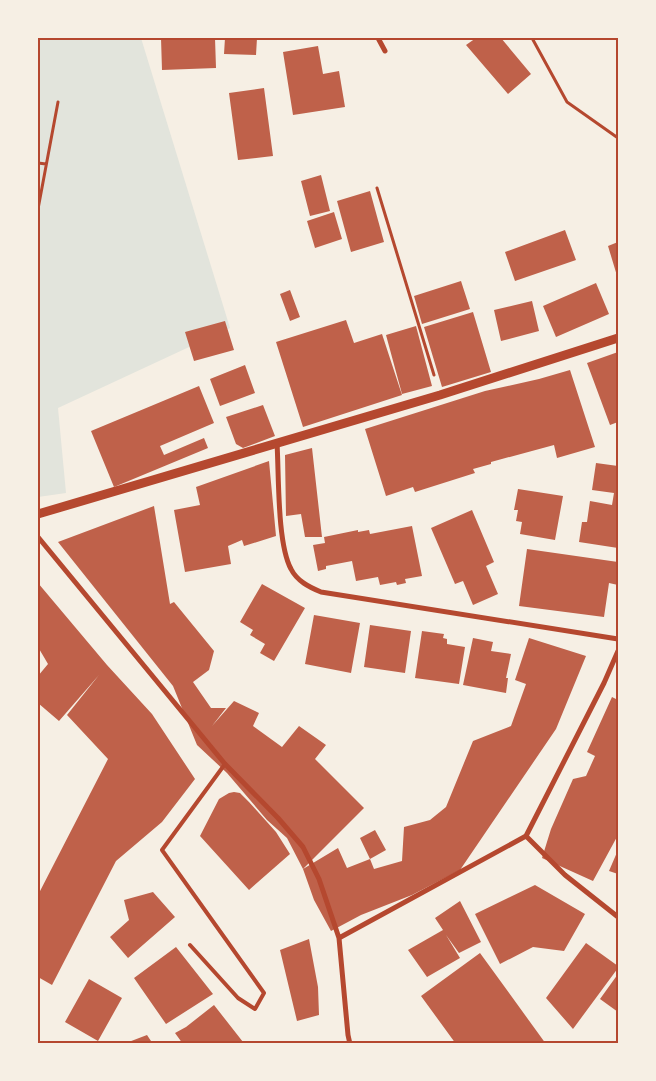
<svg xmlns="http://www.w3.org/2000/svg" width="656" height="1081" font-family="'Source Sans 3',sans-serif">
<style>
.green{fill:#e2e4dc}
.building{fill:#bf614a}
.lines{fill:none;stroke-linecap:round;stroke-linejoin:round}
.path{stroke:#b5482f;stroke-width:3}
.service{stroke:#b5482f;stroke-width:4}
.minor{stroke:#b5482f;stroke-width:5}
.tertiary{stroke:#b5482f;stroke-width:9}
.neatline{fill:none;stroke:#b5482f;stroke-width:2}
</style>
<rect width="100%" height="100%" fill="#f6efe4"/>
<!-- green -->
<path class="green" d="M 38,38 L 141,38 L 230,328 L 58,408 L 66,493 L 38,497 Z"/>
<!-- building -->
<path class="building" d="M 161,38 L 215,38 L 216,68 L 162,70 Z
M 225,38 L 257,38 L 256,55 L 224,54 Z
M 476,38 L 501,38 L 531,74 L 508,94 L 466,45 Z
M 318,46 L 323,74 L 339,71 L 345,107 L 293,115 L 283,52 Z
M 264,88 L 273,156 L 238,160 L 229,93 Z
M 321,175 L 330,211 L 310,216 L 301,181 Z
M 370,191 L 384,242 L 351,252 L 337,201 Z
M 334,212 L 342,239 L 315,248 L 307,221 Z
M 565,230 L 576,260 L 515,281 L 505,252 Z
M 618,242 L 618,279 L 608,246 Z
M 461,281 L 470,309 L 422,324 L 414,296 Z
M 596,283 L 609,314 L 556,337 L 543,306 Z
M 290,290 L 300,317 L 290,321 L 280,294 Z
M 532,301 L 539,331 L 501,341 L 494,310 Z
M 473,312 L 491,372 L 442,387 L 424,327 Z
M 346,320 L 354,343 L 382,334 L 402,395 L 303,427 L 276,342 Z
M 225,321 L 234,350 L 194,361 L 185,332 Z
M 416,326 L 432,386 L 402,394 L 386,335 Z
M 618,352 L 618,422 L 610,425 L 587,363 Z
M 245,365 L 255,393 L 220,406 L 210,379 Z
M 570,370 L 595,447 L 557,458 L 554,445 L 491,462 L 491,464 L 473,469 L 475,473 L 415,492 L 413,487 L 386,496 L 365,429 L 485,391 L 539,379 Z
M 199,386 L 214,423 L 160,446 L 164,455 L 204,438 L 208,448 L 114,487 L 91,431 Z
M 263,405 L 275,436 L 243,448 L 236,444 L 226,417 Z
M 312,448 L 322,537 L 305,537 L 301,514 L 286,516 L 285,455 Z
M 269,461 L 276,536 L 244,546 L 242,540 L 228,546 L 231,564 L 185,572 L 174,510 L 200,505 L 196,487 Z
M 596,463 L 618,466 L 618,548 L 579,542 L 582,522 L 587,522 L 590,501 L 612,505 L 614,493 L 592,490 Z
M 518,489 L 563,496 L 555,540 L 520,534 L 522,522 L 516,521 L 518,510 L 514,510 Z
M 154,506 L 170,604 L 174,602 L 214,651 L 209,670 L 193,682 L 211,708 L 226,708 L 212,726 L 234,701 L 259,713 L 253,726 L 282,747 L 299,726 L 326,745 L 315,759 L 364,808 L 303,869 L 338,848 L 347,868 L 370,859 L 374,869 L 402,861 L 404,827 L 430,820 L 446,807 L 473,741 L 511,726 L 526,684 L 515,680 L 529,638 L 586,656 L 556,729 L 460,870 L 412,895 L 361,915 L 331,931 L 314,900 L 303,869 L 287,838 L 267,820 L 227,773 L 197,745 L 173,686 L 58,542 Z
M 472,510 L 494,562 L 486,566 L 498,594 L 473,605 L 463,581 L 455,584 L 431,528 Z
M 412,526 L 422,576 L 405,579 L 406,583 L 397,585 L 396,582 L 380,585 L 378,577 L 356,581 L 352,561 L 326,566 L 326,569 L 318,571 L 313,545 L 325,543 L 324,537 L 358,530 L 358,532 L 369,530 L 370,534 Z
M 527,549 L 618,562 L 618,585 L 609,583 L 604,617 L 519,606 Z
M 38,583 L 107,665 L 152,714 L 195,779 L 162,822 L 116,861 L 52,985 L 38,977 L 38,895 L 108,759 L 67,715 L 99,675 L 59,721 L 38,703 L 38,676 L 48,664 L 38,647 Z
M 262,584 L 305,608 L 274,661 L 260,653 L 265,644 L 250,635 L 253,630 L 240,622 Z
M 314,615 L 360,623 L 351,673 L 305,664 Z
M 370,625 L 411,631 L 405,673 L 364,667 Z
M 422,631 L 444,634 L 443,638 L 447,639 L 447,644 L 465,647 L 459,684 L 415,678 Z
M 473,638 L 493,642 L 491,651 L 511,654 L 506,678 L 508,678 L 506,693 L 463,685 Z
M 612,697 L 618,700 L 618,835 L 593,881 L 542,858 L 551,829 L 573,779 L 586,776 L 595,756 L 587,752 Z
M 234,792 L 240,793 L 249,802 L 276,832 L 290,854 L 249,890 L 200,836 L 219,799 L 229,793 Z
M 375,830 L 386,850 L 370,859 L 360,838 Z
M 618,850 L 618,874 L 609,871 Z
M 535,885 L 585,914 L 564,951 L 533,947 L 500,964 L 475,914 Z
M 153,892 L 175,917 L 128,958 L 110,937 L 129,920 L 124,900 Z
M 460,901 L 481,942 L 459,953 L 446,935 L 460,958 L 427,977 L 408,950 L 443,930 L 435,918 Z
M 309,939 L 318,987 L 319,1015 L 297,1021 L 280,950 Z
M 586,943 L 618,966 L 618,968 L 573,1029 L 546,998 Z
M 176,947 L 213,994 L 166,1024 L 134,978 Z
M 480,953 L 546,1044 L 456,1044 L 421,996 Z
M 618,974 L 618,1012 L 600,999 Z
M 89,979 L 122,998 L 98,1041 L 65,1022 Z
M 214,1005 L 243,1042 L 240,1044 L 183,1044 L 175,1033 L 186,1027 Z
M 147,1035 L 153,1044 L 126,1044 L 126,1043 Z"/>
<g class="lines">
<!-- path -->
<path class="path" d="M 532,38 L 567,102 L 618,138
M 38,163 L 46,164
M 377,188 L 434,375
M 38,209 L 58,102"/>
<!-- service -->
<path class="service" d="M 190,945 L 238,998 L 255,1009 L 264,993 L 162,850 L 225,764"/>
<!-- minor -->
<path class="minor" d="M 378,38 L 385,51
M 277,443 C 279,475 277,543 291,569 C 297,581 309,587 321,592 L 618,639
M 38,537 L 225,764 L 278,818 L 303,847 L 319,879 L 339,938 L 348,1035 L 350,1044
M 526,836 L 565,875 L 618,917
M 339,938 L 526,836 L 604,683 L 618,651"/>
<!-- tertiary -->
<path class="tertiary" d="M 38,514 L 440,395 L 618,338"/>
</g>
<!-- border -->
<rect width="656" height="1081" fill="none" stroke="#f6efe4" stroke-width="78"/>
<rect x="39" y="39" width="578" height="1003" class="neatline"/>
</svg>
